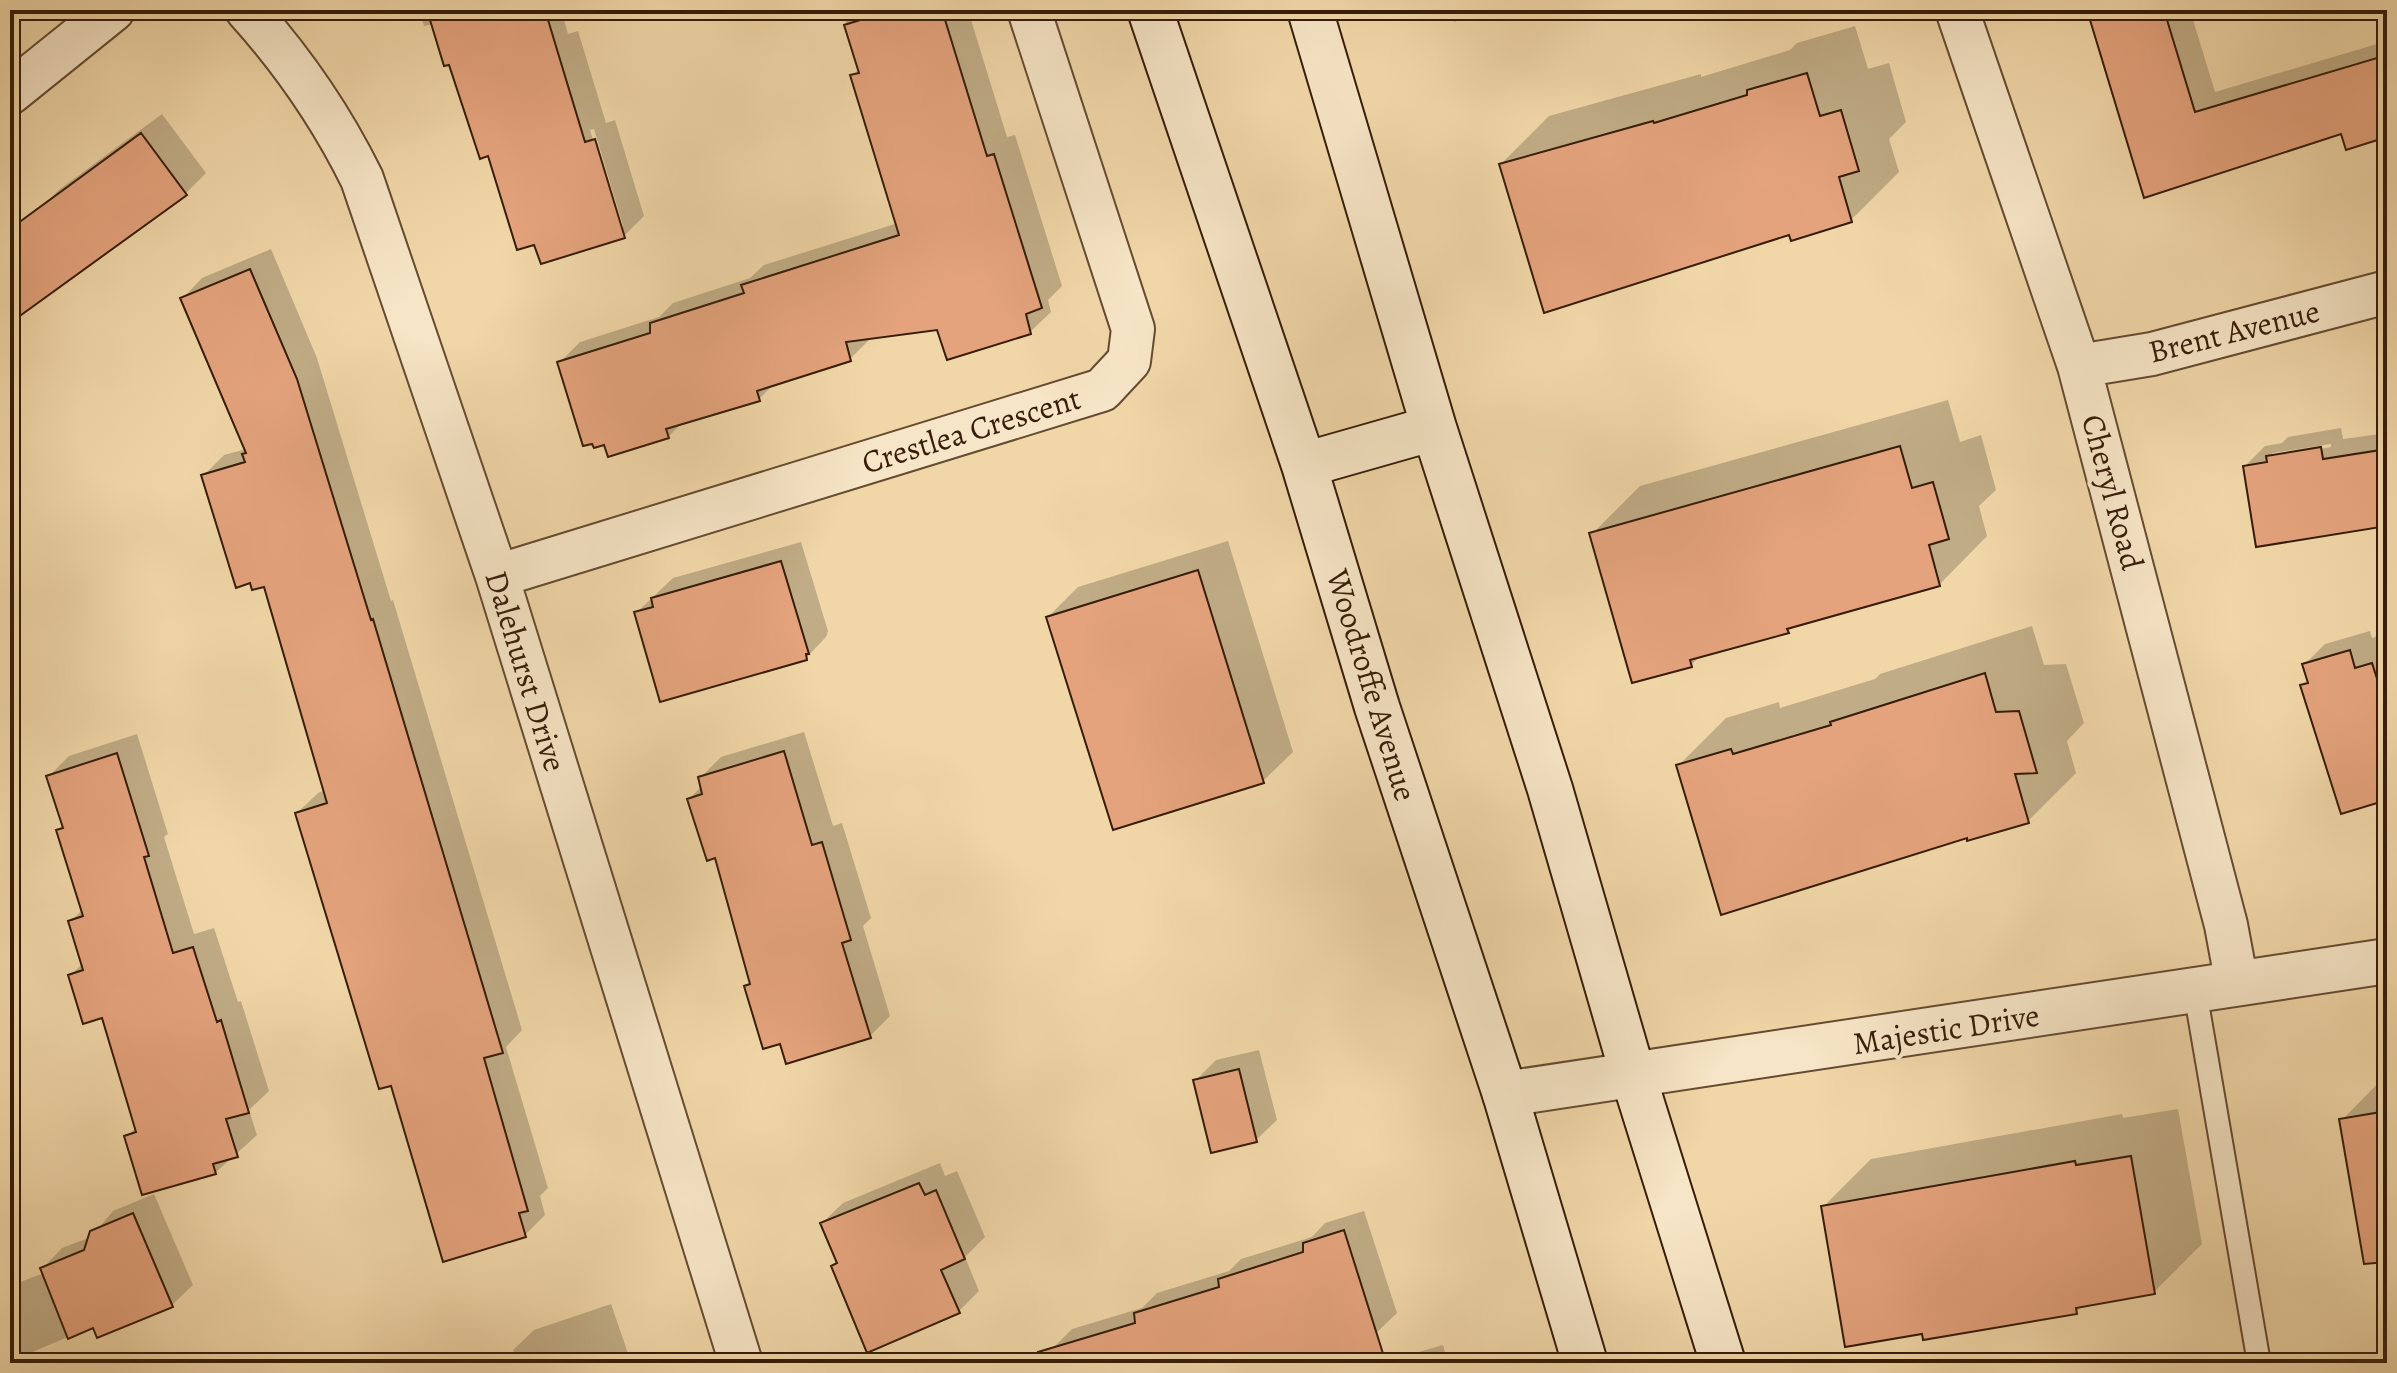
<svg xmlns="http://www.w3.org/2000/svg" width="2397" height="1373" font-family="Alegreya,serif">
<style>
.shadow{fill:#0003;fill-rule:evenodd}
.building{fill:#e4a37d;stroke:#361c09;stroke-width:2}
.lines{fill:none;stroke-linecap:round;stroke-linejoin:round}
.service-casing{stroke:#654b31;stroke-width:26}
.minor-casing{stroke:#654b31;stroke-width:46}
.tertiary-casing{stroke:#654b31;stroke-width:48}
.secondary-casing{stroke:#361c09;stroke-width:48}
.service{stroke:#f6e5c6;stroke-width:22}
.minor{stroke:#f6e5c6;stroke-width:42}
.tertiary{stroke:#f6e5c6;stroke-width:44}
.secondary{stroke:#f6e5c6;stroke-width:44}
.labels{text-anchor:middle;stroke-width:8;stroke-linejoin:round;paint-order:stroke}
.street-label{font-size:32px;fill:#361c09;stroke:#f6e5c6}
</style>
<rect width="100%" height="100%" fill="#f1d7a8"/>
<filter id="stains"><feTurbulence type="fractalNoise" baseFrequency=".0025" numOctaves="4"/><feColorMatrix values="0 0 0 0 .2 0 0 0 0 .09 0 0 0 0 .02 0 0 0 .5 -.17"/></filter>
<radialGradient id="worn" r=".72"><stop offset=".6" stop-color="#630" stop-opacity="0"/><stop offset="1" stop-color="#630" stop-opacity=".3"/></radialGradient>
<!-- shadow -->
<path class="shadow" d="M 419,10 L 561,10 L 568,34 L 578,31 L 606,123 L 615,120 L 644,216 L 624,236 L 536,243 L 489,154 L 433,24 L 424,26 ZM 594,129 L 623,226 L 619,226 L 590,130 Z
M 842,10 L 968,10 L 1007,137 L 1015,135 L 1062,286 L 1048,300 L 1051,312 L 1030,332 L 939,328 L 870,339 L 850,359 L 774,384 L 759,399 L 683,422 L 668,437 L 559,363 L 580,342 L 659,317 L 673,303 L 750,278 L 764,265 L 898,223 L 852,76 L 860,68 Z
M 1450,10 L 1493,10 L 1454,22 Z
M 2089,10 L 2190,10 L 2215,92 L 2387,41 L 2387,134 L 2342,131 L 2145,195 Z
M 1855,26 L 1868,69 L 1889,63 L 1906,122 L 1889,139 L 1899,172 L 1851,220 L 1790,233 L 1501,164 L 1549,116 L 1701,74 L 1701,77 L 1790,50 L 1797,43 Z
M 162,114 L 206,173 L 185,194 L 10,321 L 10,255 L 20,229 L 60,189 Z
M 271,249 L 317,358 L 391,601 L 393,600 L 522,1030 L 506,1047 L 548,1188 L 540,1196 L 545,1215 L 525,1235 L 393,1083 L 297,813 L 318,793 L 325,790 L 266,584 L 203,476 L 224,455 L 246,449 L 182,299 L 202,278 Z
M 1948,400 L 1960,442 L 1981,435 L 1996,490 L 1979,506 L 1987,536 L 1939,585 L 1795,624 L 1788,632 L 1701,655 L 1691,665 L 1592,534 L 1640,486 Z
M 2341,428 L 2343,439 L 2387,433 L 2387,524 L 2245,466 L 2265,446 L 2282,443 L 2288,437 ZM 2331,444 L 2331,447 L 2268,458 L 2273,453 Z
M 1228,541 L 1293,752 L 1263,781 L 1048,617 L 1078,587 Z
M 801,542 L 828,631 L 826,637 L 806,658 L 636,613 L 673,578 Z
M 2032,626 L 2044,665 L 2066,664 L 2084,723 L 2067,741 L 2076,773 L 2028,821 L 1678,766 L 1726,718 L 1779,702 L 1780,708 L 1875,679 L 1880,674 Z
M 2370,631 L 2372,638 L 2387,632 L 2387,798 L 2303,686 L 2309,680 L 2304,665 L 2325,644 Z
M 804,732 L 833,826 L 842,823 L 871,918 L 863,926 L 890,1016 L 870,1036 L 781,1042 L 747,986 L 752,981 L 716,856 L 689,799 L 702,786 L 700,778 L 721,757 Z
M 137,734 L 168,834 L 164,837 L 194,934 L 214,928 L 238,1002 L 241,1001 L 269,1091 L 249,1110 L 257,1135 L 215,1173 L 126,1137 L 137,1127 L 104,1015 L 70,976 L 83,963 L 70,922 L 83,909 L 58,831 L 64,825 L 49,776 L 69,756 Z
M 1259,1050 L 1277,1120 L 1256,1140 L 1195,1081 L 1216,1060 Z
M 2387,1074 L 2387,1254 L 2342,1120 Z
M 2178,1109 L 2202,1244 L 2154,1292 L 2084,1304 L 2076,1312 L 1823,1207 L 1871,1159 L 2122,1114 L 2123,1118 Z
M 940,1163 L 945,1176 L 957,1171 L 985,1237 L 965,1257 L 979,1291 L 959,1311 L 834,1266 L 838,1262 L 822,1223 L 843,1203 Z
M 154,1194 L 193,1285 L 172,1305 L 94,1326 L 30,1353 L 31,1355 L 23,1363 L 10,1363 L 10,1286 L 44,1273 L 42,1269 L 62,1248 L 91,1237 L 113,1211 Z
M 1364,1211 L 1397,1313 L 1376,1333 L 1279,1363 L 1056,1363 L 1052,1349 L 1072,1329 L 1142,1308 L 1157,1293 L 1229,1271 L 1241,1259 L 1312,1237 L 1325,1223 Z
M 611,1304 L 630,1359 L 626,1363 L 518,1363 L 513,1350 L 534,1330 Z
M 1443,1345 L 1448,1363 L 1385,1363 L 1387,1361 Z"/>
<!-- building -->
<path class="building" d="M 427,10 L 545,10 L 585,142 L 595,139 L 625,238 L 541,264 L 534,245 L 517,250 L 488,156 L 480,159 L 449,65 L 444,66 Z
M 893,10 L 942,10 L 987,156 L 994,154 L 1042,308 L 1026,314 L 1031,334 L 947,360 L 937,330 L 846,342 L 851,361 L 757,391 L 760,401 L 666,429 L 669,438 L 608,457 L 604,445 L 594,448 L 592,444 L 583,446 L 557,362 L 650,333 L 650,323 L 744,293 L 741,285 L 899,235 L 850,75 L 859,73 L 844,25 Z
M 2087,10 L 2164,10 L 2195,112 L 2387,55 L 2387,137 L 2346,150 L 2341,134 L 2144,198 Z
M 1807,73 L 1820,116 L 1841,110 L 1859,171 L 1839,177 L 1852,222 L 1791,241 L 1789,235 L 1544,313 L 1499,164 L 1653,121 L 1654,123 L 1747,95 L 1747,90 Z
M 141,133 L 187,195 L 10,323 L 10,229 Z
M 250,269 L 297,379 L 371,620 L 373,619 L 503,1053 L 484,1058 L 528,1211 L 519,1213 L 526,1237 L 443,1262 L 391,1086 L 379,1089 L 295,813 L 327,803 L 264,587 L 252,590 L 250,583 L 236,588 L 201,475 L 245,462 L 242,454 L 246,453 L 180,298 Z
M 1900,446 L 1912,488 L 1933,482 L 1949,539 L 1929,545 L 1940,586 L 1787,629 L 1789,633 L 1690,660 L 1692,667 L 1632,683 L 1589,533 Z
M 2321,447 L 2323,459 L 2387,449 L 2387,526 L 2256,547 L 2243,466 L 2267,462 L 2266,456 Z
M 781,561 L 809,654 L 806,654 L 807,660 L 660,702 L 634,612 L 653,607 L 651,598 Z
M 1198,570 L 1264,783 L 1113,830 L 1046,617 Z
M 2350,650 L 2355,668 L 2372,663 L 2387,710 L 2387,800 L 2341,814 L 2300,685 L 2308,683 L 2302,664 Z
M 1985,673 L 1996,712 L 2019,711 L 2037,773 L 2015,774 L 2029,823 L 1967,841 L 1967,838 L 1721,915 L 1676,765 L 1731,749 L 1733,754 L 1831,725 L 1830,722 Z
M 784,751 L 812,845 L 822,842 L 835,886 L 851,940 L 842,943 L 871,1038 L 786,1064 L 780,1044 L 763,1049 L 744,986 L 750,984 L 715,858 L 707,861 L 687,799 L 702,794 L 698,777 Z
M 117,753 L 149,856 L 144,857 L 173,953 L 193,947 L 217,1022 L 221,1020 L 249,1113 L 226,1119 L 238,1157 L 213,1164 L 216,1174 L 142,1195 L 124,1136 L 136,1132 L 102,1018 L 83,1024 L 68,975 L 83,970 L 68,921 L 83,916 L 56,830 L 63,828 L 46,776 Z
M 1239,1069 L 1257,1142 L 1211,1153 L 1193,1080 Z
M 2387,1111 L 2387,1262 L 2364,1264 L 2339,1119 Z
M 2131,1156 L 2155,1294 L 2076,1308 L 2077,1314 L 1923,1340 L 1922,1334 L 1845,1347 L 1821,1206 L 2075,1161 L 2076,1165 Z
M 919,1183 L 925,1195 L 936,1190 L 965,1259 L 941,1270 L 960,1313 L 867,1353 L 831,1266 L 837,1263 L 820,1223 Z
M 133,1213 L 173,1307 L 97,1338 L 93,1328 L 68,1339 L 40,1268 L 84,1250 L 90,1231 Z
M 1344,1230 L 1386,1363 L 1040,1363 L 1038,1352 L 1135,1323 L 1134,1313 L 1219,1287 L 1218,1279 L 1303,1252 L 1303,1243 Z"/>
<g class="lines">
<!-- service casing -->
<g class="service-casing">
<path id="service" d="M 2195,991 L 2259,1363"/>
</g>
<!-- minor casing -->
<g class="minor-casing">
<path id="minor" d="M 247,10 C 292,60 332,118 362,179 L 497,576 L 741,1363
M 1957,10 L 2079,366 L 2226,925 L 2237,984
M 10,93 L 113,10
M 2079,366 L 2152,354 L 2387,292
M 497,576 L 1102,390 L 1129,361 L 1133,329 L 1029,10"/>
</g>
<!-- tertiary casing -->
<g class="tertiary-casing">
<path id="tertiary" d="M 1505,1094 L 2387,961"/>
</g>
<!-- secondary casing -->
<g class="secondary-casing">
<path id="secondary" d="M 1150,10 L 1304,465 L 1377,707 L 1505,1094 L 1585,1363
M 1310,10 L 1434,428 L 1550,789 L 1633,1075 L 1723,1363
M 1304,465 L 1434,428"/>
</g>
<!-- service -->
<use href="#service" class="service"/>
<!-- minor -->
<use href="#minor" class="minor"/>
<!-- tertiary -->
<use href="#tertiary" class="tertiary"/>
<!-- secondary -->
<use href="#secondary" class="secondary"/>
</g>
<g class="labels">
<!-- street labels -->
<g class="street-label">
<text transform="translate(2234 331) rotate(-14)" y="11">Brent Avenue</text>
<text transform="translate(971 430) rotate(-17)" y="11">Crestlea Crescent</text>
<text transform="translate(2113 492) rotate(75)" y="11">Cheryl Road</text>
<text transform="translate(526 671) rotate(73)" y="11">Dalehurst Drive</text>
<text transform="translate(1372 685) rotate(73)" y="11">Woodroffe Avenue</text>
<text transform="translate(1946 1029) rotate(-9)" y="11">Majestic Drive</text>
</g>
</g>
<!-- margin -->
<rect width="2397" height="1373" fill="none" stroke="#f1d7a8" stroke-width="40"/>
<rect x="12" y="12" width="2373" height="1349" fill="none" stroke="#361c09" stroke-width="4"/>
<rect x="20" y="20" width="2357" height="1333" fill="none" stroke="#361c09" stroke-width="2"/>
<rect width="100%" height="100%" filter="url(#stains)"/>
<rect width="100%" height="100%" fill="url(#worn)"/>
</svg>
